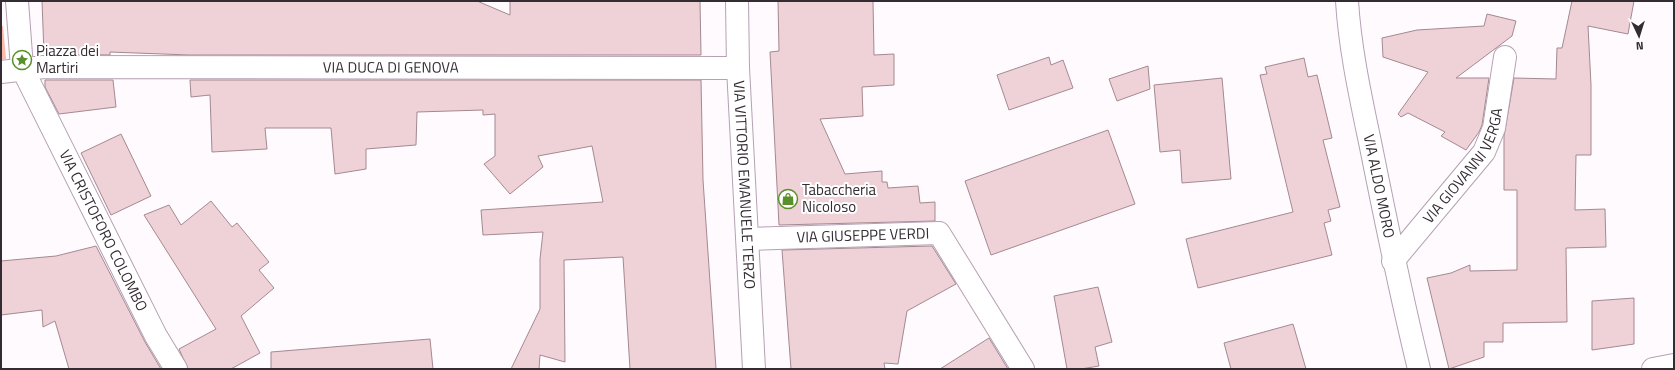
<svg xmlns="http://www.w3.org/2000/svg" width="1675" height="370" font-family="'Titillium Web',sans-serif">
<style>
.green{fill:#fbb9a9}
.building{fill:#efd1d8;stroke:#a58990}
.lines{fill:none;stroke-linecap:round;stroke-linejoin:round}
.minor-casing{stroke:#b5a1b4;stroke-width:24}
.minor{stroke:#fff;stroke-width:22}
.labels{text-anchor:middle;stroke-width:4;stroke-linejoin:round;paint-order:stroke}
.poi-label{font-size:15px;fill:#342c33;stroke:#fff;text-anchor:start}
.street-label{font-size:15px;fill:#342c33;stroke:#fff}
</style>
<rect width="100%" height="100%" fill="#fefafe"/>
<!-- green -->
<path class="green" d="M 1,26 L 3,26 L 6,59 L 1,60 Z"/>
<!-- building -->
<path class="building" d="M 42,1 L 477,1 L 510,15 L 510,1 L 700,1 L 701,55 L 189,55 L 110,52 L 110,55 L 44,54 Z
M 778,1 L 873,1 L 874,55 L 894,54 L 894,85 L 862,87 L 863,116 L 820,119 L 845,174 L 882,171 L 882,182 L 887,182 L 888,188 L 918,186 L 920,203 L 935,202 L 935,221 L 779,225 L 770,52 L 779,51 Z
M 1572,1 L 1634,1 L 1628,34 L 1588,26 L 1591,85 L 1591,155 L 1576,155 L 1575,210 L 1605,209 L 1606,247 L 1566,248 L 1567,322 L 1503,323 L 1503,342 L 1484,342 L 1484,357 L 1449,369 L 1427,278 L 1451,273 L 1470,265 L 1470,271 L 1517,270 L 1517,190 L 1504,190 L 1504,136 L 1514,78 L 1556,79 L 1557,48 L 1562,48 Z
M 1487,14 L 1516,21 L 1512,36 L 1456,78 L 1489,78 L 1482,125 L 1479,132 L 1466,150 L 1441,136 L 1445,132 L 1408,113 L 1401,117 L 1398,114 L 1428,72 L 1383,57 L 1382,38 L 1417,30 L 1484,26 Z
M 1049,57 L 1051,65 L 1063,60 L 1073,88 L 1009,110 L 997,75 Z
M 1304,58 L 1308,77 L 1317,75 L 1332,138 L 1323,140 L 1340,207 L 1328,210 L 1331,221 L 1324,223 L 1332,255 L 1198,288 L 1186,239 L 1293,212 L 1260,75 L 1267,74 L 1265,67 Z
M 1148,66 L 1150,89 L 1117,101 L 1109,79 Z
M 1222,78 L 1231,179 L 1182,183 L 1180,150 L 1160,152 L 1154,85 Z
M 45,80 L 113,80 L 116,107 L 59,114 L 45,87 Z
M 190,80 L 701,80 L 703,180 L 716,369 L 630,369 L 623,257 L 564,260 L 565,362 L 540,355 L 539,369 L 511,369 L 540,309 L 540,259 L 543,232 L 483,235 L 481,210 L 603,202 L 592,146 L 538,156 L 543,167 L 510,194 L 484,164 L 495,156 L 495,114 L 483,115 L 483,110 L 417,112 L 416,145 L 366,149 L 366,169 L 335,174 L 331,128 L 265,128 L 267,149 L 212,152 L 210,95 L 191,97 Z
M 1108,130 L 1135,204 L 991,255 L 965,181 Z
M 121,134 L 151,196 L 111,215 L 81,153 Z
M 211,201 L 232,227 L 237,223 L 269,262 L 259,270 L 274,288 L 241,316 L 260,353 L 231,369 L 188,369 L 179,349 L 216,329 L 144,215 L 169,205 L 181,225 Z
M 96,246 L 145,342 L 161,369 L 69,369 L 55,321 L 43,327 L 42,310 L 1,315 L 1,261 L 56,256 Z
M 932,246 L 956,284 L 907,311 L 898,364 L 884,363 L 885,369 L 791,369 L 782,250 Z
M 1098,287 L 1112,342 L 1095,347 L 1099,366 L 1081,369 L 1067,369 L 1054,296 Z
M 1634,298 L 1634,344 L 1592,350 L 1592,301 Z
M 1293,324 L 1306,369 L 1231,369 L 1224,343 Z
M 989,338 L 1008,369 L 940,369 Z
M 430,339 L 433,369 L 271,369 L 271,352 Z"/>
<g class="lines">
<!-- minor casing -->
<g class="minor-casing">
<g id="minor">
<path id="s1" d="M 17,1 L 22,68 L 156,336 L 176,369"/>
<path id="s2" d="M 737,1 L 738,68 L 754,369"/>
<path id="s3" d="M 1347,1 C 1350,50 1361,99 1371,147 C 1386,222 1401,295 1419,369"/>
<path id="s4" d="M 1,72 L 44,67 L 738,68"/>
<path id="s5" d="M 748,239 L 939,233 L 1023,369"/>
<path id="s6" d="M 1393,261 L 1484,152 L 1494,128 L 1505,57"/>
<path d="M 1653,369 L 1674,365"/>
</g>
</g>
<!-- minor -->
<use href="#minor" class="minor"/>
</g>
<!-- icons -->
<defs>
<g id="sight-ring" transform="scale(1)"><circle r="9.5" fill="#fff" stroke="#59902b" stroke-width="1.5"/><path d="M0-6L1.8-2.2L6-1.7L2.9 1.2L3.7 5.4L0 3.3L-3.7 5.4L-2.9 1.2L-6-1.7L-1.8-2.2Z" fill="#59902b"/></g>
<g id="shop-ring" transform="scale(1)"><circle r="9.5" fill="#fff" stroke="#59902b" stroke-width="1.5"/><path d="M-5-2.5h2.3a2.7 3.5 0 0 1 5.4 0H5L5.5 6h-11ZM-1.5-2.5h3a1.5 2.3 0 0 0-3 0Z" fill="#59902b"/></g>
</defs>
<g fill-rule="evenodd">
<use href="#sight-ring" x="22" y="60"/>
<use href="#shop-ring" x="788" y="199"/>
</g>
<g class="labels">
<!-- poi labels -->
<g class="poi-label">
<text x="36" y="56">Piazza dei<tspan x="36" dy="17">Martiri</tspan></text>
<text x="802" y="195">Tabaccheria<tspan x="802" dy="17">Nicoloso</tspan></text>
</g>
<!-- street labels -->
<g class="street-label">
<text dy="5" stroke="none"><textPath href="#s4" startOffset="390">VIA DUCA DI GENOVA</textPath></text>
<text dy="5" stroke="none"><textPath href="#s6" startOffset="120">VIA GIOVANNI VERGA</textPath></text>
<text dy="5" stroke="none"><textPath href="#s2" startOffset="184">VIA VITTORIO EMANUELE TERZO</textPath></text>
<text dy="5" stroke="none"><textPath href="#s3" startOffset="188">VIA ALDO MORO</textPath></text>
<text dy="5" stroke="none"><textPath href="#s1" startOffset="249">VIA CRISTOFORO COLOMBO</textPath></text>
<text dy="5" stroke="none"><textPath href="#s5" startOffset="115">VIA GIUSEPPE VERDI</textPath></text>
</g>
</g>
<!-- border -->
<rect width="1675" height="370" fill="none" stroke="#342c33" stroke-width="4"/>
<!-- north arrow -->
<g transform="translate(1639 36) rotate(176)" stroke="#ffffff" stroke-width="3" paint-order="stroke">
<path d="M0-3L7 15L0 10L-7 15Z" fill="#342c33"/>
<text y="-6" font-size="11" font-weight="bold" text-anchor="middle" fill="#342c33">N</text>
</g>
</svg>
